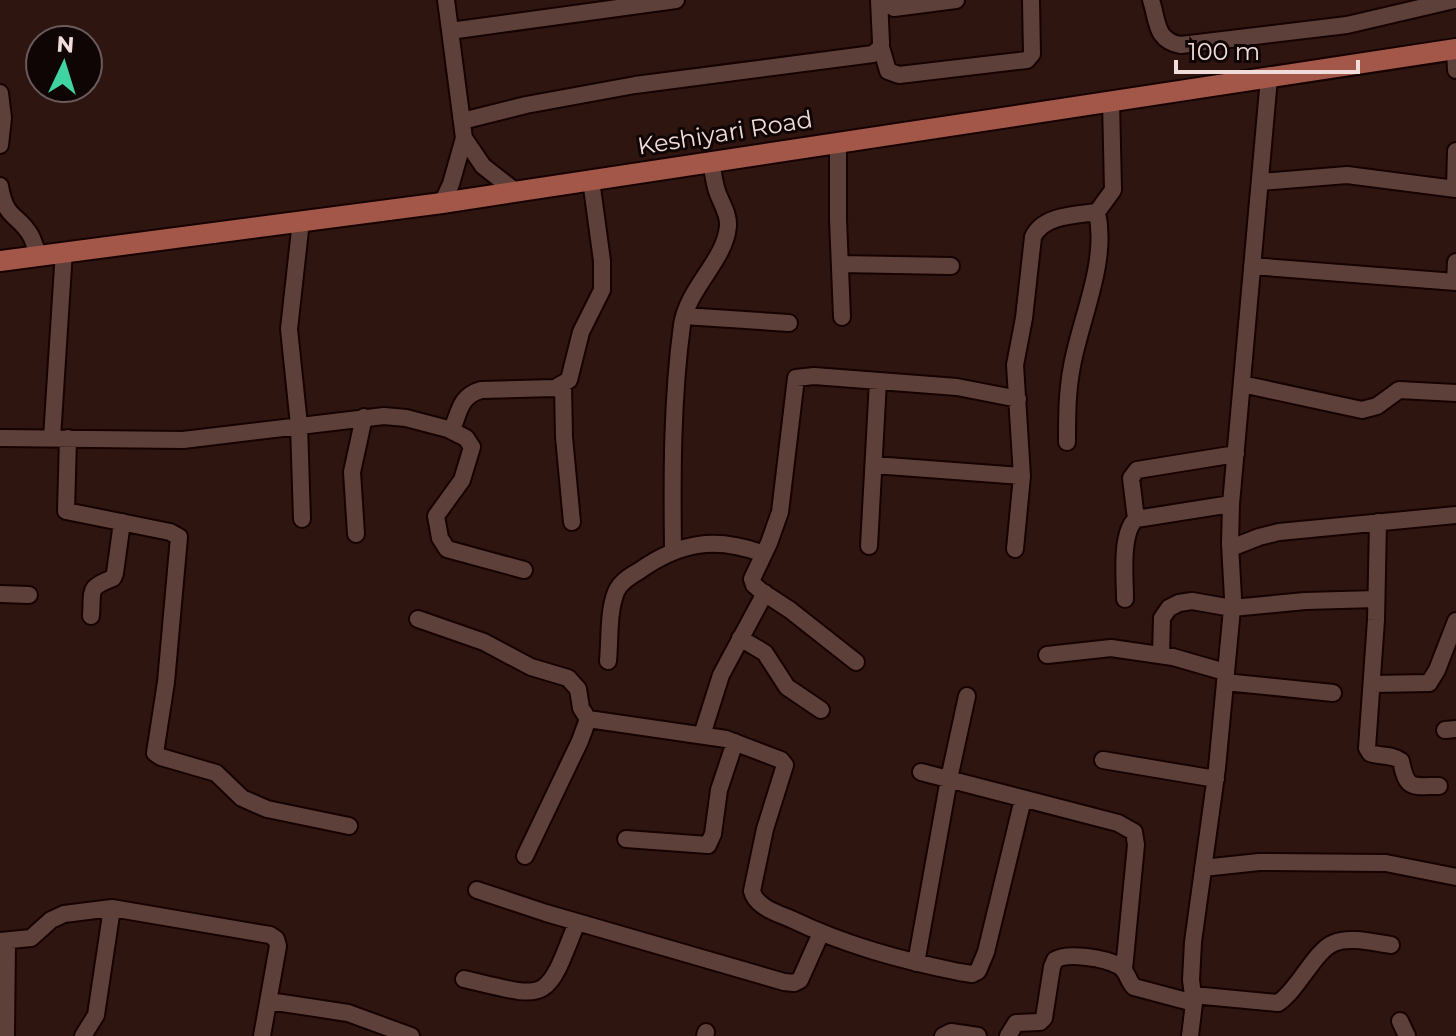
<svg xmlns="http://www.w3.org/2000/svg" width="1456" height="1036" font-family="Montserrat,sans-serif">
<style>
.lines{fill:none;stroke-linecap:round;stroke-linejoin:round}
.minor-casing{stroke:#160201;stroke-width:20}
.major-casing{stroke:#160201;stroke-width:24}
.minor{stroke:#5e403a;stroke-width:16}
.major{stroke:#a25748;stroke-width:20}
.labels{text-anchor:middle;stroke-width:6;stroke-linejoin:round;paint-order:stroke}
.street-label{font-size:24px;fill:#f0ddd9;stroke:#0f0504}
</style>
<rect width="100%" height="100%" fill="#2f1510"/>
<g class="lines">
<!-- minor casing -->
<g class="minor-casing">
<path id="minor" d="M 881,0 L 894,8 L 956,0
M 1151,0 C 1158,21 1155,41 1181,45 L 1347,25 L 1454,0
M 450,31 L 676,0
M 881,47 L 888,71 L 899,75 L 1027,60 L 1032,54 L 1031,0
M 1455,50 L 1456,70
M 0,93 L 3,118 L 0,145
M 462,121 L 526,105 L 635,85 L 873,54 L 881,47 L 881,42 L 879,0
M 464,138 L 483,166 L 515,191
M 838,143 L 838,219 L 842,317
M 1260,182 L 1347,175 L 1456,189
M 0,186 C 6,221 18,213 31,236 C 34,242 36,249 38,255
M 1455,189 L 1456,151
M 442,203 L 451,184 L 464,138 L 446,0
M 301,221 L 289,329 L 299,425 L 302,519
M 840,264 L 951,266
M 1252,266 L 1456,282
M 1455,282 L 1456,262
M 684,316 L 789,323
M 1242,384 L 1362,410 L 1377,406 L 1399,390 L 1456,393
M 563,385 L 564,437 L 572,522
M 448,429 L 466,438 L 472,447 L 462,480 L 436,516 L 440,538 L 447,549 L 524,570
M 0,438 L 183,440 L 384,416 L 406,418 L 448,429 L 453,427 C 460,409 461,396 481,390 L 555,388 L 569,380 L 581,332 L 602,290 L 602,261 L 591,180
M 52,438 L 64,251
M 68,438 L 66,511 L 170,532 L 179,537 L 166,682 L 155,753 L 161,757 L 216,773 L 242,798 L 267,809 L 349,826
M 1067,442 C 1067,416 1067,392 1072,366 C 1081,317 1108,262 1097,212 L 1113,190 L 1111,101
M 874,465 L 1022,476
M 1136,519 L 1131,478 L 1137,470 L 1236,454
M 1378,522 L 1376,620 L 1367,748 L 1370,753 C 1380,757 1392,754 1401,761 C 1407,790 1411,786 1439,786
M 356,534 L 352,472 L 364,417
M 869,546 L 878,381
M 1231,548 L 1259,537 L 1279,532 L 1456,515
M 1015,549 L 1022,476 L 1015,365 L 1024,318 L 1033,237 C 1043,215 1076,215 1097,212
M 673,550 C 672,475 672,399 682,325 C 688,287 725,261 728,226 C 729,214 721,203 717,191 C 714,182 713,172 711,162
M 0,594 L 29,595
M 1125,599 C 1125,578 1120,533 1136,519 L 1231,504
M 91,616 C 93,589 87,588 113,578 L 115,573 L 122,522
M 418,619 L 484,642 L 531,667 L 568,678 L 578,689 L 581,708 L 588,719 L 726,739 L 781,760 L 785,765 L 765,829 L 752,891 C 756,907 777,913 791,919 C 845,945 900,960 959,972 L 972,974 L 978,971 L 986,952 L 1023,799
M 740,638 L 765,653 L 787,687 L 821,710
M 1047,655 L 1111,648 L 1173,657 L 1225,672
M 1161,655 L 1162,618 L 1169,608 L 1179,603 L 1192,601 L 1232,608 L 1305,601 L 1376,599
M 608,661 C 610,640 608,612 616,592 C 620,582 630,576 639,571 C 680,542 715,536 764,554
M 856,662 L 790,610 L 761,591 L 754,585 L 752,579 L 769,543 L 780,512 L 796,378 L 814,376 L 957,387 L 1018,399
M 1225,682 L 1333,693
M 1372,684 L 1429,683 L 1437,670 L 1456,621
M 1445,730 L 1456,729
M 702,735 L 721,675 L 765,593
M 1103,760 L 1216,779
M 921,772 L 1118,823 L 1134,832 L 1136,845 L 1124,969
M 626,839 L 708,845 L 713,834 L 719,790 L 735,742
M 525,856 L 580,741 L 588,719
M 1203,868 L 1259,862 L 1386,863 L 1456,877
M 477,890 L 546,913 L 784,982 L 794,983 L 800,980 L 821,933
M 0,941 L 31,938 L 51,920 L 64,914 L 112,908 L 270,935 L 276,939 L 278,946 L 262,1036
M 916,963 L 949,779 L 967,696
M 464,979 C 549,999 545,1005 577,922
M 1193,995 L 1278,1003 C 1298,990 1315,950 1334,943 C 1350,936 1375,943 1391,945
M 269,1001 L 348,1013 L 411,1036
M 1400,1021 L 1407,1036
M 6,1036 L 7,941
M 83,1036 L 96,1015 L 112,908
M 705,1036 L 706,1032
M 943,1036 L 951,1032 L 978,1036
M 1008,1036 L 1016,1023 L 1040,1022 L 1044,1018 L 1052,967 L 1055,960 C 1067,952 1106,958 1119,966 C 1128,971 1127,980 1134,987 L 1194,1003
M 1190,1036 L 1194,1003 L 1191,980 L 1193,942 L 1217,768 L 1233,598 L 1230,544 L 1231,504 L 1269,78"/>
</g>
<!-- major casing -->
<g class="major-casing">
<path id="major" d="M 0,261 L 442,203 L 1456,49"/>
</g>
<!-- minor -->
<use href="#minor" class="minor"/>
<!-- major -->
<use href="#major" class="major"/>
</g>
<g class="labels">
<!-- street labels -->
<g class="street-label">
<text transform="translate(725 133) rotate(-9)" y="8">Keshiyari Road</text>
</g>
</g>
<!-- north arrow -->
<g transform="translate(64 64) rotate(4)"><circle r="38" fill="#0f0504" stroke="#695b59" stroke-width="2"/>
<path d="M0-6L14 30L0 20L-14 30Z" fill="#3fd4a2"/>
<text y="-12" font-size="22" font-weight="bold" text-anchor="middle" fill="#f0ddd9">N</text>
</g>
<!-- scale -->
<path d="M1176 60v12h182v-12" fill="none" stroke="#f0ddd9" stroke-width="4"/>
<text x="1188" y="60" font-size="24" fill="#f0ddd9" stroke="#0f0504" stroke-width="6" paint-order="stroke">100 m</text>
</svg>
